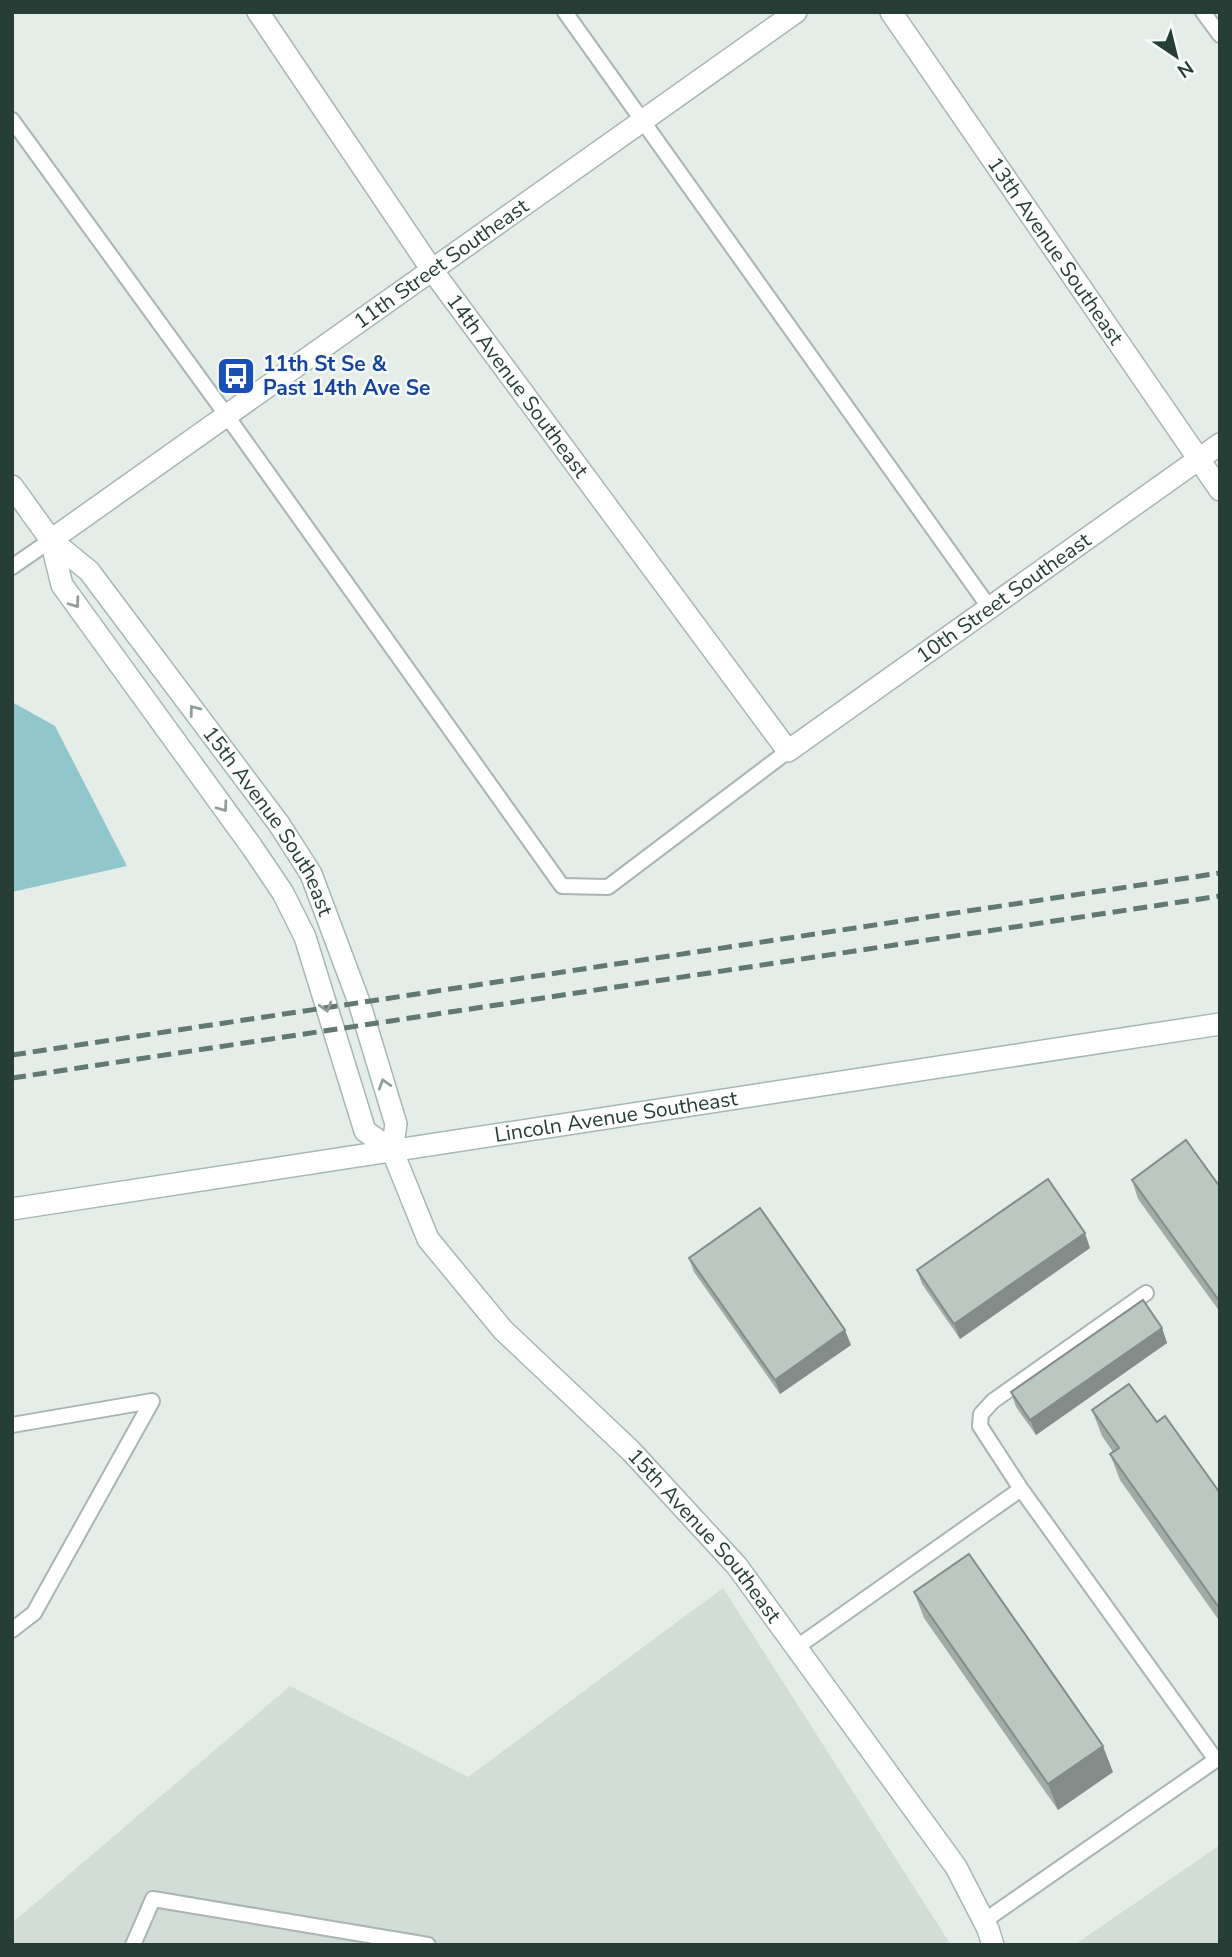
<svg xmlns="http://www.w3.org/2000/svg" width="1232" height="1957" font-family="'Nunito Sans',sans-serif">
<style>
.built{fill:#d3ddd8}
.water{fill:#92c6cd}
.lines{fill:none;stroke-linecap:round;stroke-linejoin:round}
.lane-casing{stroke:#a8b5b0;stroke-width:18}
.street-casing{stroke:#a8b5b0;stroke-width:24}
.secondary-casing{stroke:#a4b8b1;stroke-width:24}
.lane{stroke:#fff;stroke-width:14}
.street{stroke:#fff;stroke-width:21}
.secondary{stroke:#fff;stroke-width:21}
.rail{stroke:#617971;stroke-width:5;stroke-dasharray:14 7;stroke-linecap:butt}
.wall{fill:#a1aca7}
.shaded-wall{fill:#838c88}
.building{fill:#bbc8c2;stroke:#838c88;stroke-width:2}
.oneway{stroke:#929e9a}
.labels{text-anchor:middle;stroke-width:5;stroke-linejoin:round;paint-order:stroke}
.street-label{font-size:21px;fill:#263e36;stroke:#f6faf8}
.transit-label{font-size:21px;font-weight:bold;fill:#164399;stroke:#f6faf8;text-anchor:start}
</style>
<rect width="100%" height="100%" fill="#e5ede9"/>
<!-- built -->
<path class="built" d="M 723,1588 L 951,1945 L 12,1945 L 12,1923 L 290,1686 L 468,1777 Z
M 1220,1845 L 1220,1945 L 1074,1945 Z"/>
<!-- water -->
<path class="water" d="M 12,702 L 55,726 L 127,866 L 12,892 Z"/>
<g class="lines">
<!-- lane casing -->
<g class="lane-casing">
<path id="lane" d="M 565,12 L 989,607
M 1203,12 L 1220,35
M 12,120 L 227,416 L 562,886 L 608,887 L 788,751
M 12,567 L 51,540
M 1146,1293 L 993,1401 L 981,1414 L 980,1426 L 1021,1489 L 1216,1760
M 12,1425 L 152,1401 L 34,1613 L 12,1630
M 797,1647 L 1021,1489
M 984,1921 L 1220,1757
M 133,1945 L 153,1899 L 428,1945"/>
</g>
<!-- street casing -->
<g class="street-casing">
<g id="street">
<path id="s1" d="M 258,12 L 432,270 L 788,751 L 1220,444"/>
<path id="s2" d="M 891,12 L 1220,490"/>
<path id="s3" d="M 51,540 L 796,12"/>
</g>
</g>
<!-- secondary casing -->
<g class="secondary-casing">
<g id="secondary">
<path id="s4" d="M 12,486 L 51,540 L 89,571 L 279,824 L 311,874 L 359,1002 L 396,1124 L 392,1150 L 428,1239 L 503,1330 L 631,1451 L 737,1566 L 956,1867 L 988,1929 L 993,1945"/>
<path d="M 51,540 L 62,585 L 252,847 L 283,893 L 305,937 L 365,1131 L 392,1150"/>
<path id="s5" d="M 12,1209 L 1220,1024"/>
</g>
</g>
<!-- lane -->
<use href="#lane" class="lane"/>
<!-- street -->
<use href="#street" class="street"/>
<!-- secondary -->
<use href="#secondary" class="secondary"/>
<!-- rail -->
<path class="rail" d="M 12,1055 L 1220,873
M 12,1078 L 1220,896"/>
</g>
<!-- wall -->
<path class="wall" d="M 1132,1180 L 1220,1187 L 1220,1312 L 1138,1199 Z
M 1090,1248 L 960,1339 L 922,1284 L 917,1270 Z
M 689,1258 L 851,1345 L 780,1394 L 694,1272 Z
M 1162,1328 L 1167,1343 L 1036,1435 L 1016,1407 L 1011,1392 Z
M 1092,1410 L 1157,1422 L 1220,1493 L 1220,1622 L 1120,1480 L 1110,1454 L 1113,1452 L 1102,1436 Z
M 914,1592 L 1113,1772 L 1058,1810 L 924,1618 Z"/>
<!-- shaded-wall -->
<path class="shaded-wall" d="M 1085,1233 L 1090,1248 L 960,1339 L 954,1324 Z
M 1162,1328 L 1167,1343 L 1036,1435 L 1030,1420 Z
M 845,1330 L 851,1345 L 780,1394 L 775,1380 Z
M 1103,1746 L 1113,1772 L 1058,1810 L 1048,1784 Z"/>
<!-- building -->
<path class="building" d="M 1186,1140 L 1220,1187 L 1220,1302 L 1132,1180 Z
M 1048,1179 L 1085,1233 L 954,1324 L 917,1270 Z
M 760,1208 L 845,1330 L 775,1380 L 689,1258 Z
M 1143,1300 L 1162,1328 L 1030,1420 L 1011,1392 Z
M 1129,1384 L 1157,1422 L 1165,1416 L 1220,1493 L 1220,1609 L 1110,1454 L 1119,1448 L 1092,1410 Z
M 969,1554 L 1103,1746 L 1048,1784 L 914,1592 Z"/>
<!-- one-way arrows -->
<defs><path id="oneway-chevron" d="M-2-3.5L2.5 0L-2 3.5" fill="none" stroke-width="1.6" stroke-linecap="round" stroke-linejoin="round" transform="scale(1.75)"/></defs>
<g class="oneway">
<use href="#oneway-chevron" transform="translate(75 603) rotate(54)"/>
<use href="#oneway-chevron" transform="translate(194 710) rotate(-127)"/>
<use href="#oneway-chevron" transform="translate(223 807) rotate(54)"/>
<use href="#oneway-chevron" transform="translate(326 1007) rotate(74)"/>
<use href="#oneway-chevron" transform="translate(384 1084) rotate(-107)"/>
</g>
<!-- icons -->
<defs>
<g id="bus-square" transform="scale(2.0125)"><rect x="-9" y="-9" width="18" height="18" rx="4" fill="#1a4fb4" stroke="#f6faf8"/><path d="M-5-6H5V4H4V6H2V4H-2V6H-4V4H-5ZM-3.5-4V0h7V-4ZM-3.5 1.2v1.5H-2V1.2ZM2 1.2v1.5H3.5V1.2Z" fill="#fff"/></g>
</defs>
<g fill-rule="evenodd">
<use href="#bus-square" x="236" y="376"/>
</g>
<g class="labels">
<!-- street labels -->
<g class="street-label">
<text dy="7" stroke="none"><textPath href="#s2" startOffset="290">13th Avenue Southeast</textPath></text>
<text dy="7" stroke="none"><textPath href="#s3" startOffset="478">11th Street Southeast</textPath></text>
<text dy="7" stroke="none"><textPath href="#s1" startOffset="455">14th Avenue Southeast</textPath></text>
<text dy="7" stroke="none"><textPath href="#s1" startOffset="1174">10th Street Southeast</textPath></text>
<text dy="7" stroke="none"><textPath href="#s4" startOffset="424">15th Avenue Southeast</textPath></text>
<text dy="7" stroke="none"><textPath href="#s5" startOffset="611">Lincoln Avenue Southeast</textPath></text>
<text dy="7" stroke="none"><textPath href="#s4" startOffset="1284">15th Avenue Southeast</textPath></text>
</g>
<!-- transit labels -->
<g class="transit-label">
<text x="263" y="371">11th St Se &amp;<tspan x="263" dy="24">Past 14th Ave Se</tspan></text>
</g>
</g>
<!-- border -->
<rect width="1232" height="1957" fill="none" stroke="#263e36" stroke-width="28"/>
<!-- north arrow -->
<g transform="translate(1176 56) rotate(145)" stroke="#f6faf8" stroke-width="5" paint-order="stroke">
<path d="M0-5L12 26L0 18L-12 26Z" fill="#263e36"/>
<text y="-10" font-size="19" font-weight="bold" text-anchor="middle" fill="#263e36">N</text>
</g>
</svg>
